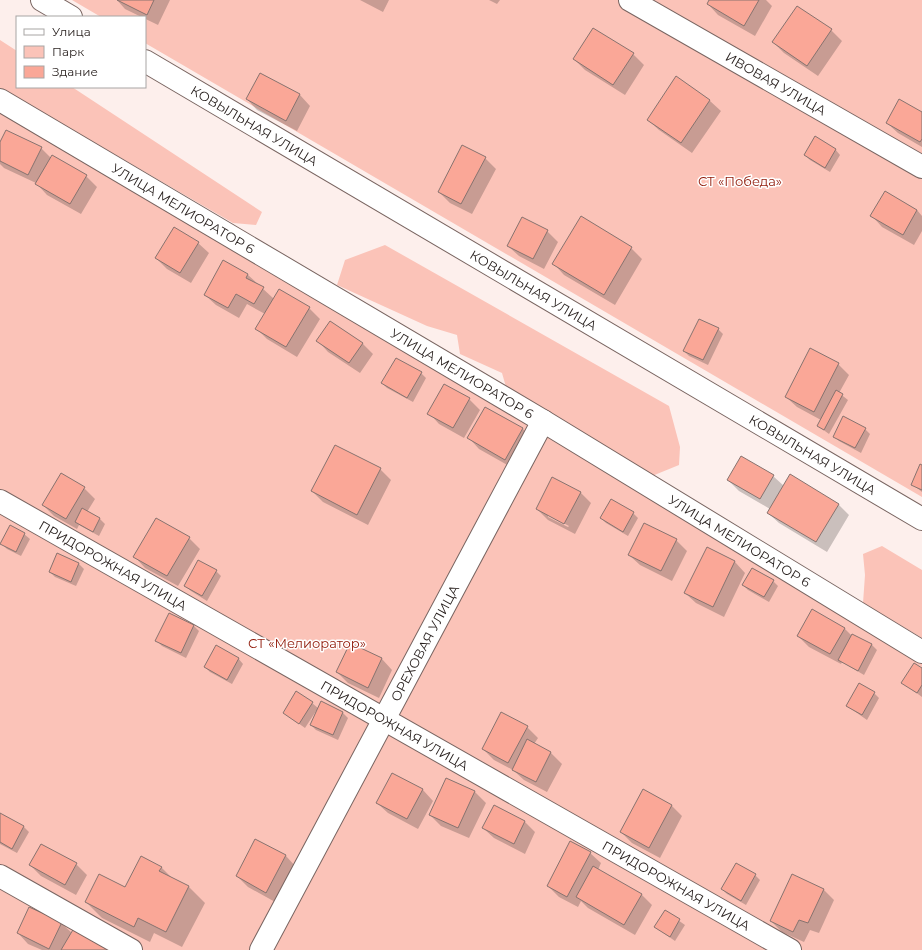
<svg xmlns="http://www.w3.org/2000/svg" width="922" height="950" font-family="Montserrat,sans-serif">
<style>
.green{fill:#fbc3b8}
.shadow{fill:#0003;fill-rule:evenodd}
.building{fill:#faa797;stroke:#87736f}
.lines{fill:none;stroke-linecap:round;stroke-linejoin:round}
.minor-casing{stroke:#796561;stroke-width:24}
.minor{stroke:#fff;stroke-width:22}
.labels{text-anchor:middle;stroke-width:3;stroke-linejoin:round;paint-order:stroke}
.street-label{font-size:13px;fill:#251d1b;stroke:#fff}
.park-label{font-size:13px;fill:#8e1605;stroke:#fff}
</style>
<rect width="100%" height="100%" fill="#fdefec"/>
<!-- green -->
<path class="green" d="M 72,0 L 922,0 L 922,497 L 145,43 L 145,17 L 101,17 Z
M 0,40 L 17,51 L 17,87 L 72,87 L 262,212 L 256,225 L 233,223 L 0,88 Z
M 0,107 L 922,658 L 922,950 L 0,950 Z
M 385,245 L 669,406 L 680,447 L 679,465 L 652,476 L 506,387 L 502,373 L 460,354 L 457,335 L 427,326 L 337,285 L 345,260 Z
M 882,546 L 922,570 L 922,638 L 863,603 L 865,575 L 863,554 Z"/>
<!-- shadow -->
<path class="shadow" d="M 117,0 L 170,0 L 158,25 L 125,9 Z
M 360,0 L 389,0 L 383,12 Z
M 489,0 L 500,0 L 497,4 Z
M 710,0 L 766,0 L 772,6 L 755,36 L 718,15 L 708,4 Z
M 831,30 L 842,41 L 818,76 L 784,53 L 773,42 Z
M 633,54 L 644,65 L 625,95 L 585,70 L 574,59 Z
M 260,74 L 300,95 L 310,106 L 297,131 L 257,110 L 247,99 Z
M 676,78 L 710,101 L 721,111 L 692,153 L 659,130 L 648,120 Z
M 922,113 L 922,147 L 898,133 L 887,123 Z
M 0,145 L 41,148 L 51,158 L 86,176 L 97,187 L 81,214 L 47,195 L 36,183 L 4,168 L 0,164 Z
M 835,149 L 840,155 L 830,172 L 810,160 L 805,155 Z
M 485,158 L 496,169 L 472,214 L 450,203 L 439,192 Z
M 917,210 L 922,216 L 922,231 L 914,245 L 882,227 L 872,216 Z
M 581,218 L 631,248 L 642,259 L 615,305 L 564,275 L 554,264 Z
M 547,231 L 558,242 L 544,269 L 519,256 L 508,246 Z
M 198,243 L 209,253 L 191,283 L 167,269 L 156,258 Z
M 247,274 L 274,299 L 309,308 L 320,319 L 297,357 L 267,339 L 257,329 L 265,314 L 247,304 L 239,318 L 216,305 L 205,295 Z
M 718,329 L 723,334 L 708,365 L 689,356 L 684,351 Z
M 318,341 L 363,344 L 373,354 L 360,373 L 328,352 Z
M 838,364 L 849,375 L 839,393 L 848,400 L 829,434 L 818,426 L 821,420 L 797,407 L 786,397 Z
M 421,373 L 426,378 L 413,402 L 387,388 L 382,383 Z
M 469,399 L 480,410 L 464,438 L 439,424 L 429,413 Z
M 486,408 L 523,429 L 533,440 L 516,470 L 479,449 L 469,438 Z
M 865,429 L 870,434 L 861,453 L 839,441 L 834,436 Z
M 922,466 L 922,492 L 912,484 Z
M 380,469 L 391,480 L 368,525 L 323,502 L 312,491 Z
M 61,474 L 84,488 L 95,499 L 87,512 L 100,519 L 105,524 L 99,536 L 79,525 L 77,529 L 54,516 L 43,505 Z
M 773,476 L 784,486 L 838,504 L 849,515 L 827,552 L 779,523 L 768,513 L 770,509 L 739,491 L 728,480 Z
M 580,492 L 591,503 L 575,534 L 548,520 L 537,509 ZM 548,515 L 569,526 L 568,527 L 548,517 Z
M 633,513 L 638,518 L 628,536 L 606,523 L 601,518 Z
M 24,534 L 30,539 L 21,556 L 7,549 L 2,544 Z
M 189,538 L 200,549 L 178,586 L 145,568 L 135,557 Z
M 676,540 L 687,551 L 672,581 L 640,565 L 629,555 Z
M 707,549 L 735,562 L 745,573 L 724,617 L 696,603 L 685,593 Z
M 58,554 L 79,564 L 84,569 L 76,586 L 55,577 L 50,572 Z
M 216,571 L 221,576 L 207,601 L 191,591 L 185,586 Z
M 773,581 L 778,586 L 769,602 L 748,590 L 743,585 Z
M 170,614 L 194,626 L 199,631 L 186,658 L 162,646 L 157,641 Z
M 844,628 L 852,636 L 872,645 L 877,650 L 864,675 L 842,662 L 841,664 L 809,647 L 798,636 Z
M 350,645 L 382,659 L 392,670 L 379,698 L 348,683 L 337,672 Z
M 238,658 L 243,664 L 232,684 L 210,672 L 205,667 Z
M 922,669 L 922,697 L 903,683 Z
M 874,693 L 879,698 L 867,720 L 847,706 Z
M 312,703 L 318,708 L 305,728 L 284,713 Z
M 321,703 L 343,713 L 348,718 L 338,740 L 316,730 L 311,725 Z
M 527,727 L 538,738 L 534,744 L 551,753 L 562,764 L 547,792 L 524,780 L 513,770 L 494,760 L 483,749 Z
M 392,774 L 423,790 L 433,801 L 418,829 L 388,813 L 377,803 Z
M 447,779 L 475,792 L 486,803 L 469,838 L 441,826 L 430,815 Z
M 671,805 L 682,816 L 660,858 L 632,843 L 621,832 Z
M 0,814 L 24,827 L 29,832 L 17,853 L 0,844 Z
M 525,822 L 535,832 L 525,854 L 494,838 L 483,828 Z
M 256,841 L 286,856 L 296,867 L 277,903 L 248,887 L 237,876 Z
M 41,845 L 76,864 L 87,875 L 76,895 L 41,876 L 30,865 Z
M 590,853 L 601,863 L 598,870 L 641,894 L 652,905 L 635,935 L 588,908 L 581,901 L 578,907 L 559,897 L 548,886 Z
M 736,864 L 755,875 L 760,880 L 746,905 L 727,894 L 722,889 Z
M 161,867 L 173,879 L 189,887 L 205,903 L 182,947 L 154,933 L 150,942 L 102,918 L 86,902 L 126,889 Z
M 823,889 L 834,900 L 819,933 L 810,930 L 804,942 L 782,932 L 771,921 Z
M 665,911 L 685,925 L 675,941 L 655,927 Z
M 61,923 L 72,933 L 110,950 L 42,950 L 28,944 L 18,933 Z"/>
<!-- building -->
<path class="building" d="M 117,0 L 154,0 L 147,15 Z
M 709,0 L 759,0 L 744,26 L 707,4 Z
M 797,6 L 832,29 L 807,66 L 772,42 Z
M 593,28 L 634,53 L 613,85 L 573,59 Z
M 260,73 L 300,94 L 286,121 L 246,99 Z
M 676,76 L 710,100 L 681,143 L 647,120 Z
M 899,99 L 922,112 L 922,139 L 920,142 L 886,123 Z
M 6,130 L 42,147 L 28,175 L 0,161 L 0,142 Z
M 815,136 L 836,149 L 825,168 L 804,155 Z
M 462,145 L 486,157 L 461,204 L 438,192 Z
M 52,155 L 87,175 L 70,204 L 35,184 Z
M 885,191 L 917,210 L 903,235 L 870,216 Z
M 581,216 L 632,247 L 604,295 L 552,264 Z
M 522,217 L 548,230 L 533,259 L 507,246 Z
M 174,227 L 199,242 L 180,273 L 155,258 Z
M 223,260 L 248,274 L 246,278 L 264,287 L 254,304 L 236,294 L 228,308 L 204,295 Z
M 279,289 L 310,307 L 286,347 L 255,329 Z
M 699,319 L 719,328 L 703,360 L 683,351 Z
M 330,321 L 363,343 L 349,363 L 316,341 Z
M 810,348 L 839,363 L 814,412 L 785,397 Z
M 396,358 L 422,372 L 407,398 L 381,383 Z
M 444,384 L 470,398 L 453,428 L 427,414 Z
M 836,390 L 843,394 L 824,430 L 817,426 Z
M 485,407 L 523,428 L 505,460 L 467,438 Z
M 843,416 L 866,428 L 855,448 L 833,437 Z
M 335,445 L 381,468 L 357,515 L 311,491 Z
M 741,456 L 774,475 L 760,499 L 727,480 Z
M 920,464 L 922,465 L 922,490 L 911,485 Z
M 61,473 L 85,487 L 66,519 L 42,505 Z
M 790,474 L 839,504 L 816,542 L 767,513 Z
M 552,477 L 581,492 L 564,524 L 536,509 Z
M 611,499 L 634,512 L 623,532 L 600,518 Z
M 82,508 L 100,518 L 93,532 L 75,522 Z
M 156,518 L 190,537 L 167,576 L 133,557 Z
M 644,523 L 677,539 L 661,571 L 628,555 Z
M 10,525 L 25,533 L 16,552 L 0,544 Z
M 707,547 L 735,561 L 713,607 L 684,593 Z
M 57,553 L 79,563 L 71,582 L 49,572 Z
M 198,560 L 217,570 L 202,596 L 184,586 Z
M 752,568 L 774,580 L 764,597 L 742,585 Z
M 812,609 L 845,628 L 830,654 L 797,636 Z
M 169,613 L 194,625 L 181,653 L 155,641 Z
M 852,634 L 872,644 L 858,671 L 838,660 Z
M 350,643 L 382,658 L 368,688 L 336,672 Z
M 216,645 L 239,658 L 227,680 L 204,667 Z
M 914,663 L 922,668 L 922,685 L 917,693 L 901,683 Z
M 859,683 L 875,692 L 862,715 L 846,706 Z
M 296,691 L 313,702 L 299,724 L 283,713 Z
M 321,701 L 343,712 L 333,735 L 310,725 Z
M 501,712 L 528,726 L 508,763 L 482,749 Z
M 527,739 L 551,752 L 536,782 L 512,770 Z
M 392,773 L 423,789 L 407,819 L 376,803 Z
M 446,778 L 475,791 L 458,828 L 429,815 Z
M 643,789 L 672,805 L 649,848 L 620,832 Z
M 494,805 L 525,821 L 514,844 L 482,828 Z
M 0,813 L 24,826 L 12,849 L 0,842 Z
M 255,839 L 286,855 L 266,893 L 236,876 Z
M 570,841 L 591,852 L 567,897 L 547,886 Z
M 41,844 L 77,863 L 65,885 L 29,865 Z
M 141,856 L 162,867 L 159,871 L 189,886 L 166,932 L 138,918 L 134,927 L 85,902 L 99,874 L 125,887 Z
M 736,863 L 756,874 L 741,901 L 721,889 Z
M 593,866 L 642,894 L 624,925 L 576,897 Z
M 792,874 L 824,889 L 808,923 L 799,920 L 793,932 L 770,921 Z
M 29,907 L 62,922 L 49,949 L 17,933 Z
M 665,910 L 680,919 L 670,937 L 654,927 Z
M 74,928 L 112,950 L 61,950 Z"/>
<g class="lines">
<!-- minor casing -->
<g class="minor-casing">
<g id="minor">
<path d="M 42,0 L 71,17"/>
<path id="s1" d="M 630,0 L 922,167"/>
<path id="s2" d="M 145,61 L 922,519"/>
<path id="s3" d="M 0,100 L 543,421 L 922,652"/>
<path id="s4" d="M 0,501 L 790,950"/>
<path d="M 0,876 L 131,950"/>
<path id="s5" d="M 261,950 L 543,421"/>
</g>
</g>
<!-- minor -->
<use href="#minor" class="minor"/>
</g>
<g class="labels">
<!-- street labels -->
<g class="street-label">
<text dy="5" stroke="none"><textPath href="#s1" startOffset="168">ИВОВАЯ УЛИЦА</textPath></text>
<text dy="5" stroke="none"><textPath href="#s2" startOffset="127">КОВЫЛЬНАЯ УЛИЦА</textPath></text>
<text dy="5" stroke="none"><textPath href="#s3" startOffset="213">УЛИЦА МЕЛИОРАТОР 6</textPath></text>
<text dy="5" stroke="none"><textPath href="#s2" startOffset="451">КОВЫЛЬНАЯ УЛИЦА</textPath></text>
<text dy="5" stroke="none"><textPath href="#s3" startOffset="537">УЛИЦА МЕЛИОРАТОР 6</textPath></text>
<text dy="5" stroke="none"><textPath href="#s2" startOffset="775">КОВЫЛЬНАЯ УЛИЦА</textPath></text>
<text dy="5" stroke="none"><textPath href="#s3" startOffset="861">УЛИЦА МЕЛИОРАТОР 6</textPath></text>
<text dy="5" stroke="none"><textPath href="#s4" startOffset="130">ПРИДОРОЖНАЯ УЛИЦА</textPath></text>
<text dy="5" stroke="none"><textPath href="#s5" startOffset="348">ОРЕХОВАЯ УЛИЦА</textPath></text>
<text dy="5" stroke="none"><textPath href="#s4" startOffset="454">ПРИДОРОЖНАЯ УЛИЦА</textPath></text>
<text dy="5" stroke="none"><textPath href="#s4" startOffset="778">ПРИДОРОЖНАЯ УЛИЦА</textPath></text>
</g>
<!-- park labels -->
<g class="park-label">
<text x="740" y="186">СТ «Победа»</text>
<text x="307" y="648">СТ «Мелиоратор»</text>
</g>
</g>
<!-- legend -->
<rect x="16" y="16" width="130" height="72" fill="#ffffff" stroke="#a8a5a4"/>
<rect x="24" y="29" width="20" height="6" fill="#ffffff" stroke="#a8a5a4"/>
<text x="52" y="36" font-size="12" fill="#251d1b">Улица</text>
<rect x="24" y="46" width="20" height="12" fill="#fbc3b8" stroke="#a8a5a4"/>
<text x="52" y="56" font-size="12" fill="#251d1b">Парк</text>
<rect x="24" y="66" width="20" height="12" fill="#faa797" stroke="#a8a5a4"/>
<text x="52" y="76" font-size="12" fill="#251d1b">Здание</text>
</svg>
